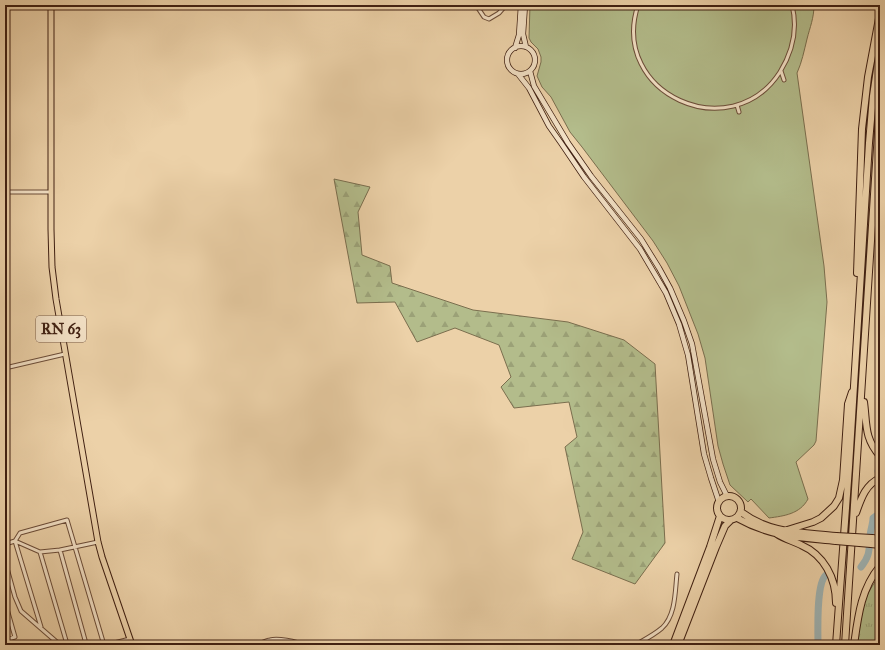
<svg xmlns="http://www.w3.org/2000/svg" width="885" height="650" font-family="'IM FELL Great Primer',serif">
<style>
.grass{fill:url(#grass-tufts);stroke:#7a6e4e}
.forest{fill:url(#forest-firs);stroke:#7a6e4e}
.pitch{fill:#b3bc8b;stroke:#7a6e4e}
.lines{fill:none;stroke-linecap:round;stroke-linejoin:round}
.river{stroke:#9fb4b4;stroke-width:7}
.street-casing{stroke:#6b4c38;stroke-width:5}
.secondary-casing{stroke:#402012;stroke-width:6}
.primary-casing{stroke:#402012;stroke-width:7}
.highway-casing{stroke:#402012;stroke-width:8}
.street{stroke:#f3e1c6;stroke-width:3}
.secondary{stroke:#f3e1c6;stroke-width:4.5}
.primary{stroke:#ecd1a8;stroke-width:5}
.highway{stroke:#ecd1a8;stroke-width:6}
.highway-bridge-casing{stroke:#402012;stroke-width:8;stroke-linecap:butt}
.highway-bridge{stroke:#ecd1a8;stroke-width:6}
.labels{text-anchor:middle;stroke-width:3.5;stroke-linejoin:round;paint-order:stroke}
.shield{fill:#f3e1c6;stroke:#765a48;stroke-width:1}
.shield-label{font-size:15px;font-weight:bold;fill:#402012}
</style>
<defs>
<pattern id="grass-tufts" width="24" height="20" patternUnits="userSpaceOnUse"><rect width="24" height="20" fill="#b3bc8b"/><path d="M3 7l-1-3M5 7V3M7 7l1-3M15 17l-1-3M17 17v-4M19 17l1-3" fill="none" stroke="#9ba177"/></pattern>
<pattern id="forest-firs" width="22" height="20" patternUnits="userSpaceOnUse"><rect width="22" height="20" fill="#b3bc8b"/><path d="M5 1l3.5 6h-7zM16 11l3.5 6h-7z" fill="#9ba177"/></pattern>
</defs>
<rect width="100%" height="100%" fill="#ecd1a8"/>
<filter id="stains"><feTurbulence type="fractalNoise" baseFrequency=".005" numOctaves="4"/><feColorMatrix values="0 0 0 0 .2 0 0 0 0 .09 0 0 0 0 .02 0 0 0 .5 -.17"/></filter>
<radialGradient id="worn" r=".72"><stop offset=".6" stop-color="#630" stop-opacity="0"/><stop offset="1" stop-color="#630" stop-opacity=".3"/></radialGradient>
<!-- grass -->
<path class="grass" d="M 880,575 L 880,644 L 875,644 L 875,645 L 855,645 C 860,615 861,600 880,575 Z"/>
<!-- forest -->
<path class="forest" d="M 334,179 L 370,187 L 358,212 L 362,255 L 390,266 L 392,283 L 473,310 L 568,322 L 624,340 L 655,364 L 665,543 L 635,584 L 572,559 L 583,532 L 565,447 L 577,437 L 569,402 L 514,408 L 501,387 L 511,377 L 499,345 L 455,328 L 417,342 L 395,302 L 357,303 Z"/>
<!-- pitch -->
<path class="pitch" d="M 530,5 L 814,5 C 814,18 810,27 807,39 C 804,51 802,62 797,73 L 824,266 L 827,302 L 816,441 L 814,445 L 796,462 L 808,499 C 800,514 784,516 769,518 L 751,499 L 748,502 L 730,485 L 723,464 L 718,446 L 705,358 L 698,334 L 679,286 L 667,263 L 653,241 L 582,147 L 570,132 L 551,97 L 542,87 L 537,76 L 541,62 L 541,57 L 538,49 L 531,42 L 529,38 Z"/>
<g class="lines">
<!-- river -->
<path class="river" d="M 880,464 L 878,471 L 880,478
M 861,567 C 870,556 869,550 870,537 C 870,531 873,524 873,518 L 880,513
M 818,645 C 818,631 816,583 826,575"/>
<!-- street casing -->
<g class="street-casing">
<path id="street" d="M 476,5 L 484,17 L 489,19 L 499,13 L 506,5
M 638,5 C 609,94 731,148 780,72 C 793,51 798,29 792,5
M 781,71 L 784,80
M 737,105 L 739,112
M 5,192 L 51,192
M 5,368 L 65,354
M 15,541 L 41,627
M 15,541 L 40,552 L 60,550 L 98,542
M 5,544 L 15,541 L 20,533 L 67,520 L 104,645
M 60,550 L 85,640 L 85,645
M 40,552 L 67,644
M 5,561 L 15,597 L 21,611 L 59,644 L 73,645
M 5,602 L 15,637 L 5,640
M 106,645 L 130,639
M 125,645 L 130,639
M 258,645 C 262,643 266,640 270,640 C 277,638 297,641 302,645
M 448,645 L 461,645
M 635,645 C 644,640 654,635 662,628 C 676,615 675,591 677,574"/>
</g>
<!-- secondary casing -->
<g class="secondary-casing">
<path id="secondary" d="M 525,5 L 523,34 L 526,47
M507 60a14 14 0 1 1 28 0a14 14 0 1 1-28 0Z
M 515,48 L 519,35 L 521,5
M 530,71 L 534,86 L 568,143 L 591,176 L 641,239 L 659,268 L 670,288 L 684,321 L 692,344 L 713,459 L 720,482 L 727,496
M 518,74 L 529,88 L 549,126 L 561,143 L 584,177 L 640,249 L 666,293 L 679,324 L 688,355 L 704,454 L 711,478 L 719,502"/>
</g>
<!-- primary casing -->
<g class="primary-casing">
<path id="primary" d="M 51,5 L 51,229 L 52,267 L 56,299 L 98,542 L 102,557 L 132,645"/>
</g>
<!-- highway casing -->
<g class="highway-casing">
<path id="highway" d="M 857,273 L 862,129 L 868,77 L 880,13
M 864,402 C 867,424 864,438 880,456
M717 508a12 12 0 1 1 24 0a12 12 0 1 1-24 0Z
M 741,512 C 770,534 802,532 836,536
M 856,513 C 861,499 865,485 880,478
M 737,518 C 771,537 798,537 836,541
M 784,531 L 813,522 L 821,518 L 834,506 L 839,498 L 843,480 L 848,404 L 852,392
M 777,534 C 785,539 793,541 801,545 C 824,555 836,578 836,603
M 872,538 L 880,539
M 871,544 L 880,545
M 673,645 L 710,547 L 720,516
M 678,645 L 716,547 L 725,526 L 731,520
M 836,645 L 849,467 L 869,143 L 873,96 L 880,49
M 845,645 L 880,101
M 854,645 C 858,616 861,589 880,566"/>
</g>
<!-- street -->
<use href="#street" class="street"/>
<!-- secondary -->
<use href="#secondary" class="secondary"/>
<!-- primary -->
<use href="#primary" class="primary"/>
<!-- highway -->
<use href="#highway" class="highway"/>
<!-- highway-bridge casing -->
<g class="highway-bridge-casing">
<path id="highway-bridge" d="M 836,536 L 872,538
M 836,541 L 871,544"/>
</g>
<!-- highway-bridge -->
<use href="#highway-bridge" class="highway-bridge"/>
</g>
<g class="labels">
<!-- shield labels -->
<rect class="shield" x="36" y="316" width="50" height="26" rx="3"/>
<g class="shield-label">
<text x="61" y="334">RN 63</text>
</g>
</g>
<!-- margin -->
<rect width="885" height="650" fill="none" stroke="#ecd1a8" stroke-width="20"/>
<rect x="6" y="6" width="873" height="638" fill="none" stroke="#402012" stroke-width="2"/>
<rect x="10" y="10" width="865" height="630" fill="none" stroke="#402012"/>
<rect width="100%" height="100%" filter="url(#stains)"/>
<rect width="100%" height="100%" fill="url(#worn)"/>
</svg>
